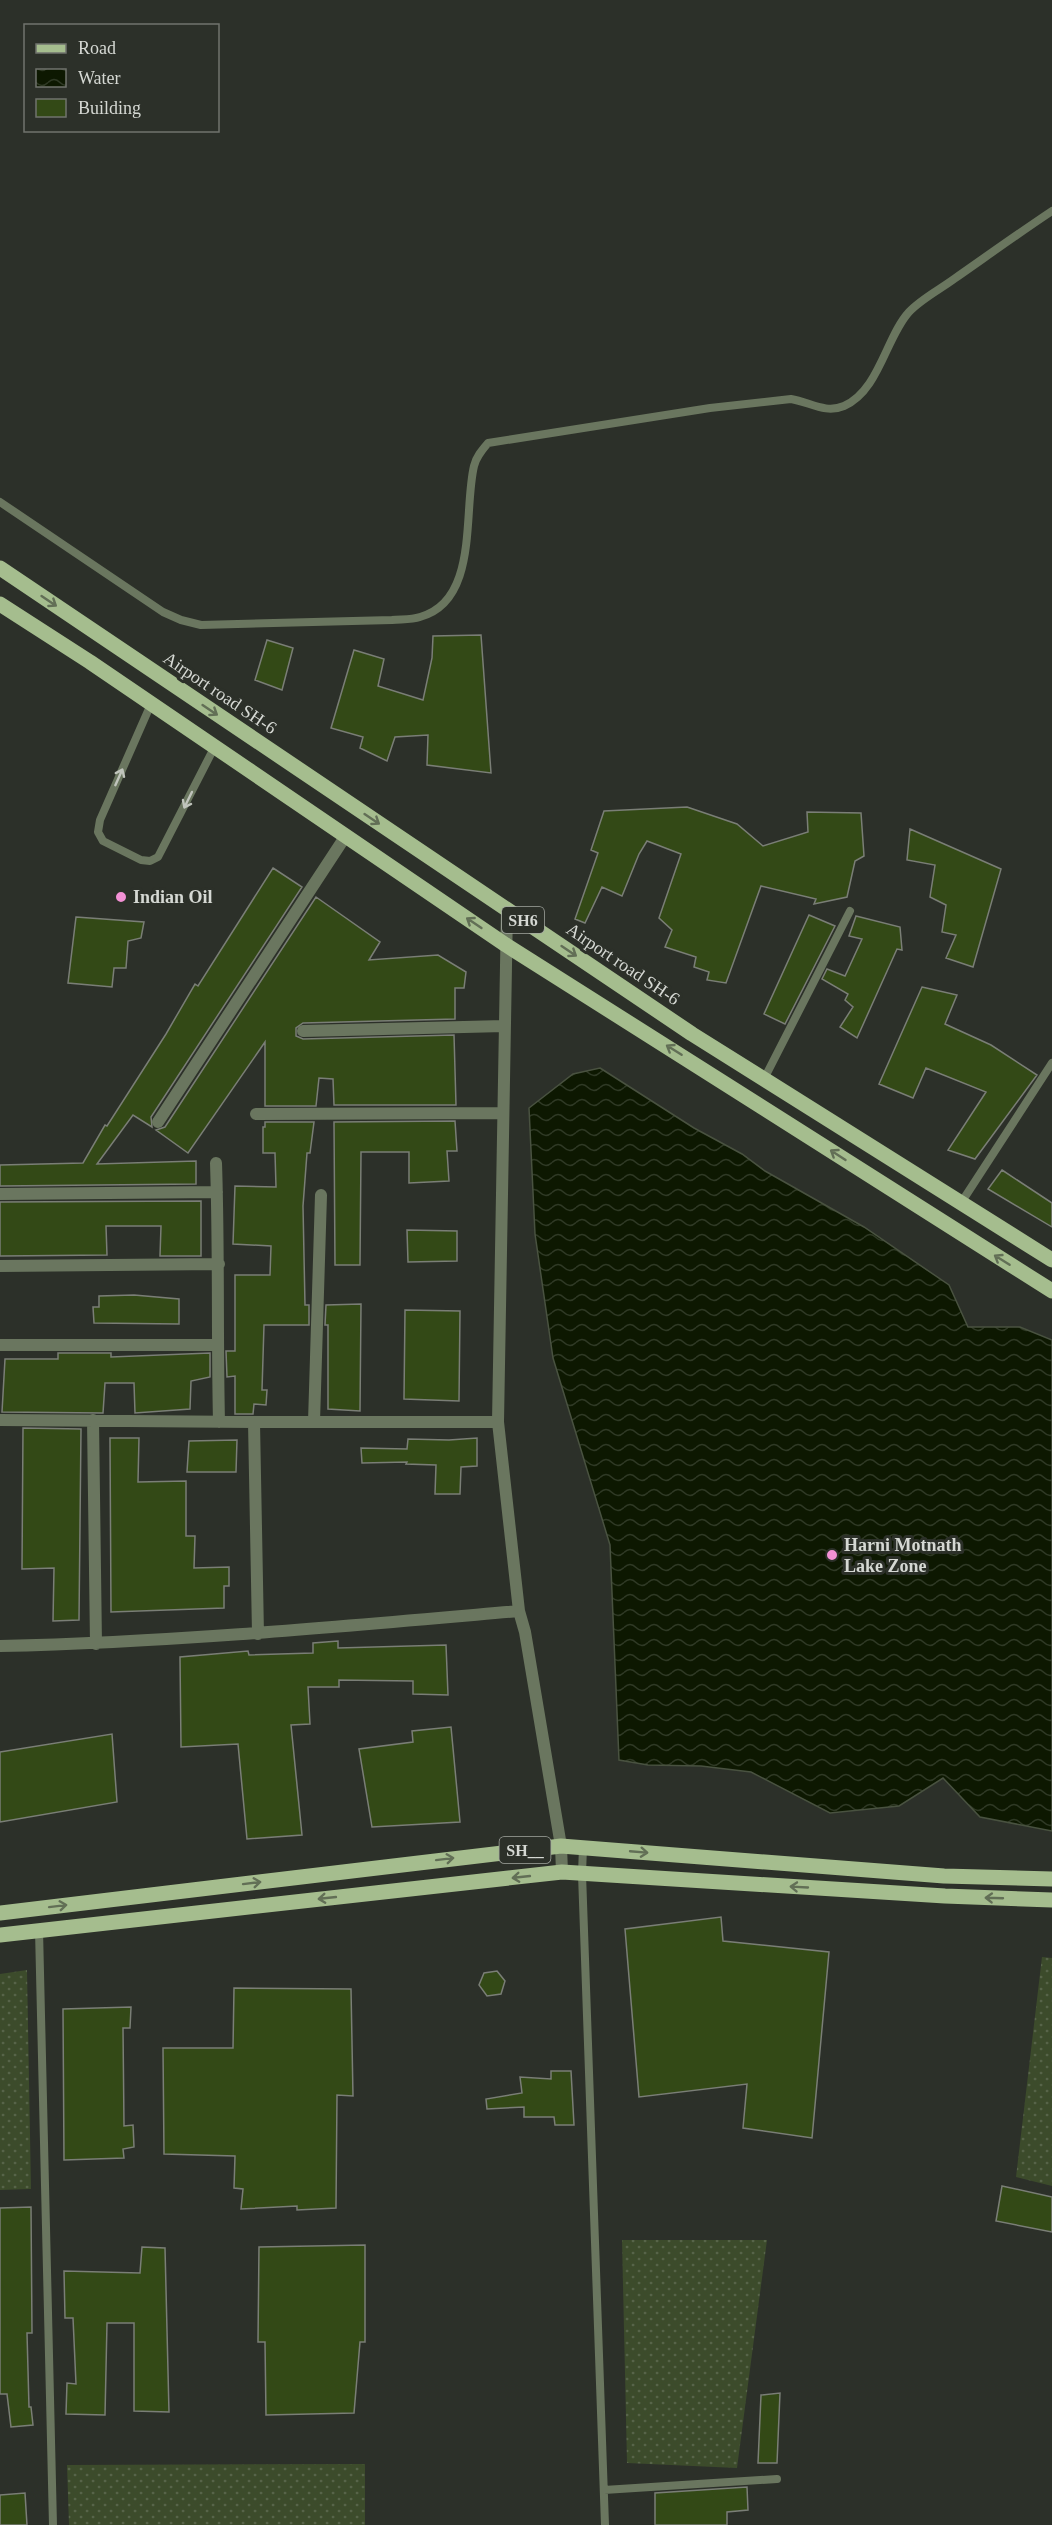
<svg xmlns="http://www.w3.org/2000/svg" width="1052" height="2525" font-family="Georgia,serif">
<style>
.grass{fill:url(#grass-dots)}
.water{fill:url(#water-waves);stroke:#495240;stroke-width:1.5}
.building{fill:#334916;stroke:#7a7e76;stroke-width:1.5}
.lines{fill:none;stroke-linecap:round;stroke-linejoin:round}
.service{stroke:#6a765f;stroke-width:8}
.minor{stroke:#6a765f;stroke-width:12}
.primary{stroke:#a5bd8e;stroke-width:15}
.oneway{stroke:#626f56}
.oneway2{stroke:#c0c4bc}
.poi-dot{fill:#f391d5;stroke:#2c3029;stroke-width:2}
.labels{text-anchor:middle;stroke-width:6;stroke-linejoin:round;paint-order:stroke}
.shield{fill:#2c3029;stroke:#a2a6a0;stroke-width:1.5}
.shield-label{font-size:16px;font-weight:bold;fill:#d5d8d3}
.street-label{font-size:18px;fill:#d5d8d3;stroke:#2c3029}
.poi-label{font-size:18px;font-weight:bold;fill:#d5d8d3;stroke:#2c3029;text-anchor:start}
</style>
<defs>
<pattern id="grass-dots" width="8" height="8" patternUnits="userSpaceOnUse" patternTransform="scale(1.5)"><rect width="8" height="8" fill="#3c4b2b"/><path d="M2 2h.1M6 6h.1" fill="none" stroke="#576449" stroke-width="1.8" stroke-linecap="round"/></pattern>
<pattern id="water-waves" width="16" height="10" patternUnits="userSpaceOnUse" patternTransform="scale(1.5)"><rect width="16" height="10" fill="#0d1801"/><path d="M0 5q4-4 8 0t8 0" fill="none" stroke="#2f3925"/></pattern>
</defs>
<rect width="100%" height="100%" fill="#2c3029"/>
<!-- grass -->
<path class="grass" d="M 1042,1957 L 1052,1958 L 1052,2186 L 1016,2177 Z
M 27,1970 L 31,2189 L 0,2190 L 0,1974 Z
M 622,2240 L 767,2240 L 737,2468 L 627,2463 Z
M 365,2464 L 365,2525 L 69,2525 L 67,2465 Z"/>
<!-- water -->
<path class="water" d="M 600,1068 L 694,1128 L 742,1154 L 765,1171 L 864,1227 L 949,1285 L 968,1327 L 1020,1327 L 1052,1340 L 1052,1831 L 980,1817 L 943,1778 L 899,1806 L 830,1813 L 751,1772 L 701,1766 L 648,1765 L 619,1760 L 610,1545 L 553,1358 L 535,1234 L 529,1108 L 573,1074 Z"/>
<!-- building -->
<path class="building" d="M 481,635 L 491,773 L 427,765 L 428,735 L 395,737 L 387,761 L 360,748 L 363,737 L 331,728 L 354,650 L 384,659 L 378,686 L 423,700 L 432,658 L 433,636 Z
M 267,640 L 293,648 L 282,690 L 255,680 Z
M 687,807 L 737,824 L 763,846 L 808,832 L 807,812 L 861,813 L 864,856 L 855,861 L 847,897 L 814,904 L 816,899 L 761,886 L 726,983 L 707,980 L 709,972 L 694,967 L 696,957 L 665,947 L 672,930 L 659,918 L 681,854 L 647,841 L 639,854 L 622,896 L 602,887 L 585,923 L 575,919 L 598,853 L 591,850 L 604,811 Z
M 910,829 L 1001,869 L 973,967 L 946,958 L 956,935 L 942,932 L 946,905 L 930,897 L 935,865 L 907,860 Z
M 273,868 L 302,887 L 151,1117 L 152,1127 L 133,1115 L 97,1164 L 196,1161 L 196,1184 L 0,1186 L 0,1165 L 83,1163 L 105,1125 L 107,1126 L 166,1034 L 195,984 L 198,986 Z
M 316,897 L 380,942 L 369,960 L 438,955 L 466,972 L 464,988 L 455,988 L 455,1019 L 303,1023 L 296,1028 L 296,1036 L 303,1039 L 454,1035 L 456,1105 L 334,1105 L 333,1079 L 319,1078 L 316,1106 L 265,1106 L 265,1042 L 188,1153 L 156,1130 L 165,1127 Z
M 809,915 L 835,926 L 785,1024 L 764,1014 Z
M 856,916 L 900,927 L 902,950 L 897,949 L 857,1038 L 840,1027 L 853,1007 L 845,1000 L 848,994 L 822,979 L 827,969 L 845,976 L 862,939 L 849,936 Z
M 76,917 L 144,922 L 141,938 L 128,941 L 126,968 L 114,968 L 112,987 L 68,983 Z
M 922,987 L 957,995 L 945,1024 L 991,1045 L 1037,1075 L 975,1159 L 948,1150 L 986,1092 L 926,1068 L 913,1098 L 879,1084 Z
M 455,1121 L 457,1151 L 447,1151 L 449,1181 L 409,1183 L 409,1152 L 361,1152 L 360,1265 L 335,1265 L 334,1122 Z
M 265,1122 L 314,1122 L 310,1153 L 307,1153 L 303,1206 L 305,1305 L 309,1305 L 309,1325 L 264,1325 L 262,1390 L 267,1390 L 266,1405 L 254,1404 L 253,1414 L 235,1414 L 235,1376 L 227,1377 L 226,1351 L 235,1351 L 235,1275 L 270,1275 L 271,1246 L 233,1244 L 235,1186 L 276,1187 L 275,1153 L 263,1153 L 263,1127 L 265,1127 Z
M 1002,1170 L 1052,1203 L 1052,1227 L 988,1189 Z
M 201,1201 L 201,1256 L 160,1256 L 161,1226 L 106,1226 L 107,1255 L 0,1256 L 0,1202 Z
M 407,1230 L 457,1231 L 457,1261 L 408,1262 Z
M 134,1295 L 179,1299 L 179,1324 L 94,1323 L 93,1307 L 99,1307 L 99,1296 Z
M 361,1304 L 360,1411 L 328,1409 L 328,1325 L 325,1325 L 326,1305 Z
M 405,1310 L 460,1311 L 459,1401 L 404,1399 Z
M 58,1353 L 111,1353 L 111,1357 L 210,1353 L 210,1377 L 191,1381 L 190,1409 L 135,1413 L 134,1383 L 105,1383 L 103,1413 L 2,1412 L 5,1359 L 58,1359 Z
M 23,1428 L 81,1429 L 79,1620 L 53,1621 L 54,1568 L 22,1569 Z
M 110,1438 L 139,1438 L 138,1482 L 186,1481 L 186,1536 L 195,1536 L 194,1568 L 229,1567 L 229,1586 L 224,1586 L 224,1608 L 111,1612 Z
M 477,1438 L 477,1466 L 461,1467 L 460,1494 L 435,1494 L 436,1465 L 406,1464 L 407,1462 L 362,1463 L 361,1448 L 407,1449 L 408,1439 L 449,1440 Z
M 237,1440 L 236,1472 L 187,1472 L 189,1441 Z
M 338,1641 L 338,1648 L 446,1645 L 448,1695 L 413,1694 L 413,1681 L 339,1680 L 339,1687 L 308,1687 L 310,1724 L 291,1725 L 302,1835 L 247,1839 L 238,1744 L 181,1747 L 180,1657 L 248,1651 L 249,1655 L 313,1653 L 313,1643 Z
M 451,1727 L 460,1822 L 372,1827 L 359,1749 L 413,1742 L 412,1731 Z
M 112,1734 L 117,1802 L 0,1822 L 0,1752 Z
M 721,1917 L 723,1941 L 829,1952 L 812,2138 L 743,2128 L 747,2084 L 639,2097 L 625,1929 Z
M 497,1971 L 505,1981 L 501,1994 L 487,1996 L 479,1985 L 484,1973 Z
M 234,1988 L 351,1989 L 353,2096 L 337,2095 L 336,2208 L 297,2210 L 297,2206 L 241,2209 L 243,2189 L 234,2188 L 235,2156 L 164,2154 L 163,2048 L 233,2048 Z
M 131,2007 L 130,2028 L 123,2028 L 124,2126 L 133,2125 L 134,2147 L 123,2149 L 124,2158 L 64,2160 L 63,2009 Z
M 551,2071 L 571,2071 L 574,2125 L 555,2125 L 554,2117 L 524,2117 L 524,2107 L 487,2109 L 486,2099 L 522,2093 L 520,2077 L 551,2079 Z
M 1002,2186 L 1052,2197 L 1052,2232 L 996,2221 Z
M 31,2207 L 32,2333 L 27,2333 L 29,2407 L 31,2407 L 33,2425 L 11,2427 L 7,2394 L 0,2394 L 0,2208 Z
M 365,2245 L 365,2342 L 360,2342 L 354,2413 L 266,2415 L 265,2342 L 258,2342 L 259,2247 Z
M 142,2247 L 165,2248 L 169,2412 L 134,2411 L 134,2323 L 107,2323 L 105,2415 L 66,2414 L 67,2383 L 76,2384 L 73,2318 L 65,2318 L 64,2271 L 140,2273 Z
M 780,2393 L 777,2463 L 758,2463 L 761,2395 Z
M 747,2487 L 748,2510 L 727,2512 L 727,2525 L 655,2525 L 655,2493 Z
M 25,2493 L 27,2525 L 0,2525 L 0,2495 Z"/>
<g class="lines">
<!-- service -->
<path class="service" d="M 0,502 L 163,612 L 181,620 L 201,625 L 392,620 C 401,619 411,620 420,617 C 479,601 463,512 474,466 C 476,457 482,450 488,443 L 710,408 L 791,399 C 810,402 825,414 844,406 C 879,391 886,337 909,312 C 921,299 939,290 954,279 C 987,256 1019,233 1052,211
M 151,704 L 100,820 L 98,832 L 103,841 L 141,860 L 150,861 L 158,857 L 214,748
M 764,1079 L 850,911
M 961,1203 L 1052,1063
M 583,1847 L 582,1874 L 605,2525
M 39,1930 L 53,2525
M 604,2490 L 777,2479"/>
<!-- minor -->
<path class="minor" d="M 303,1031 L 504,1026
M 256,1114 L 503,1113
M 158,1122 L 345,837
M 216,1163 C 219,1250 217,1336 219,1422
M 0,1194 L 217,1192
M 0,1266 L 219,1264
M 0,1345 L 217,1345
M 0,1420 L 254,1422
M 93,1420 L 96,1644
M 314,1422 L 321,1195
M 498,1422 L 519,1611
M 258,1634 L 254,1422 L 498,1422 L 507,909
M 0,1646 C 174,1642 346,1626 519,1611 L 525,1632 L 561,1846 L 562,1872"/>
<!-- primary -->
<path class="primary" d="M 0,568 L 692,1034 L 1052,1260
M 0,604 L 90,662 L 506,945 L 1052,1291
M 0,1913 L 561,1846 L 944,1876 L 1052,1879
M 0,1935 L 562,1872 L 945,1896 L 1052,1900"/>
</g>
<!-- one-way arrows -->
<defs><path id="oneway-shaft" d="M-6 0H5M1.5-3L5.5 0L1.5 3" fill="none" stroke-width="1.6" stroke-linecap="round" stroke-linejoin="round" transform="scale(1.5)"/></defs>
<g class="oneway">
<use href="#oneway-shaft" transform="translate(49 601) rotate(34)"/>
<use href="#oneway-shaft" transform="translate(210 710) rotate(34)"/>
<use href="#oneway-shaft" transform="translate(372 819) rotate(34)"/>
<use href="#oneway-shaft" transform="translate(474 923) rotate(-146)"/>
<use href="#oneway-shaft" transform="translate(569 951) rotate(34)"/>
<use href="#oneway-shaft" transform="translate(674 1050) rotate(-148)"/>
<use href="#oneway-shaft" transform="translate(838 1155) rotate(-147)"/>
<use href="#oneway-shaft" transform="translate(1002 1260) rotate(-148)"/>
<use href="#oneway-shaft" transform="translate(639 1852) rotate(5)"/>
<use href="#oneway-shaft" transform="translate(445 1859) rotate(-7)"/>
<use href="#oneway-shaft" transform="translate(521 1877) rotate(174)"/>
<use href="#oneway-shaft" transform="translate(252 1883) rotate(-7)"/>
<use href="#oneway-shaft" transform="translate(799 1887) rotate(-177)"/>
<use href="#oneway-shaft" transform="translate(327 1898) rotate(174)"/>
<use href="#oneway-shaft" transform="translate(994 1898) rotate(-178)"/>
<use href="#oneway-shaft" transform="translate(58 1906) rotate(-7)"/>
</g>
<g class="oneway2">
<use href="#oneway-shaft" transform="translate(119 777) rotate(-66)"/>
<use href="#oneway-shaft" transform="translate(188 800) rotate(116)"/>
</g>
<!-- markers -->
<g class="poi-dot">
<circle cx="121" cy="897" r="6"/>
<circle cx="832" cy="1555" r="6"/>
</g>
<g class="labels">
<!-- shield labels -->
<g class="shield">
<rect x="502" y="907" width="42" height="26" rx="4.5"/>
<rect x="499.5" y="1837" width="51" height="26" rx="4.5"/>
</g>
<g class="shield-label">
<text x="523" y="926">SH6</text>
<text x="525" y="1856">SH__</text>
</g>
<!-- street labels -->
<g class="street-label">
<text transform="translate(220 693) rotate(34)" y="6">Airport road SH-6</text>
<text transform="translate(623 964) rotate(34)" y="6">Airport road SH-6</text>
</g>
<!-- poi labels -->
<g class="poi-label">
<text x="133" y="903">Indian Oil</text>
<text x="844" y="1551">Harni Motnath<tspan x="844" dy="21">Lake Zone</tspan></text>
</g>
</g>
<!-- legend -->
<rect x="24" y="24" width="195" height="108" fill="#2c3029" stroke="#70736d" stroke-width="1.5"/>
<rect x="36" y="44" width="30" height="9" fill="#a5bd8e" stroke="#70736d" stroke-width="1.5"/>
<text x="78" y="54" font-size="18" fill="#d5d8d3">Road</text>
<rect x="36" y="69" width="30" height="18" fill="url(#water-waves)" stroke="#70736d" stroke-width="1.5"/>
<text x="78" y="84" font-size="18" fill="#d5d8d3">Water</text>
<rect x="36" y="99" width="30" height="18" fill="#334916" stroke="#70736d" stroke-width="1.5"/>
<text x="78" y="114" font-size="18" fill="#d5d8d3">Building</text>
</svg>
